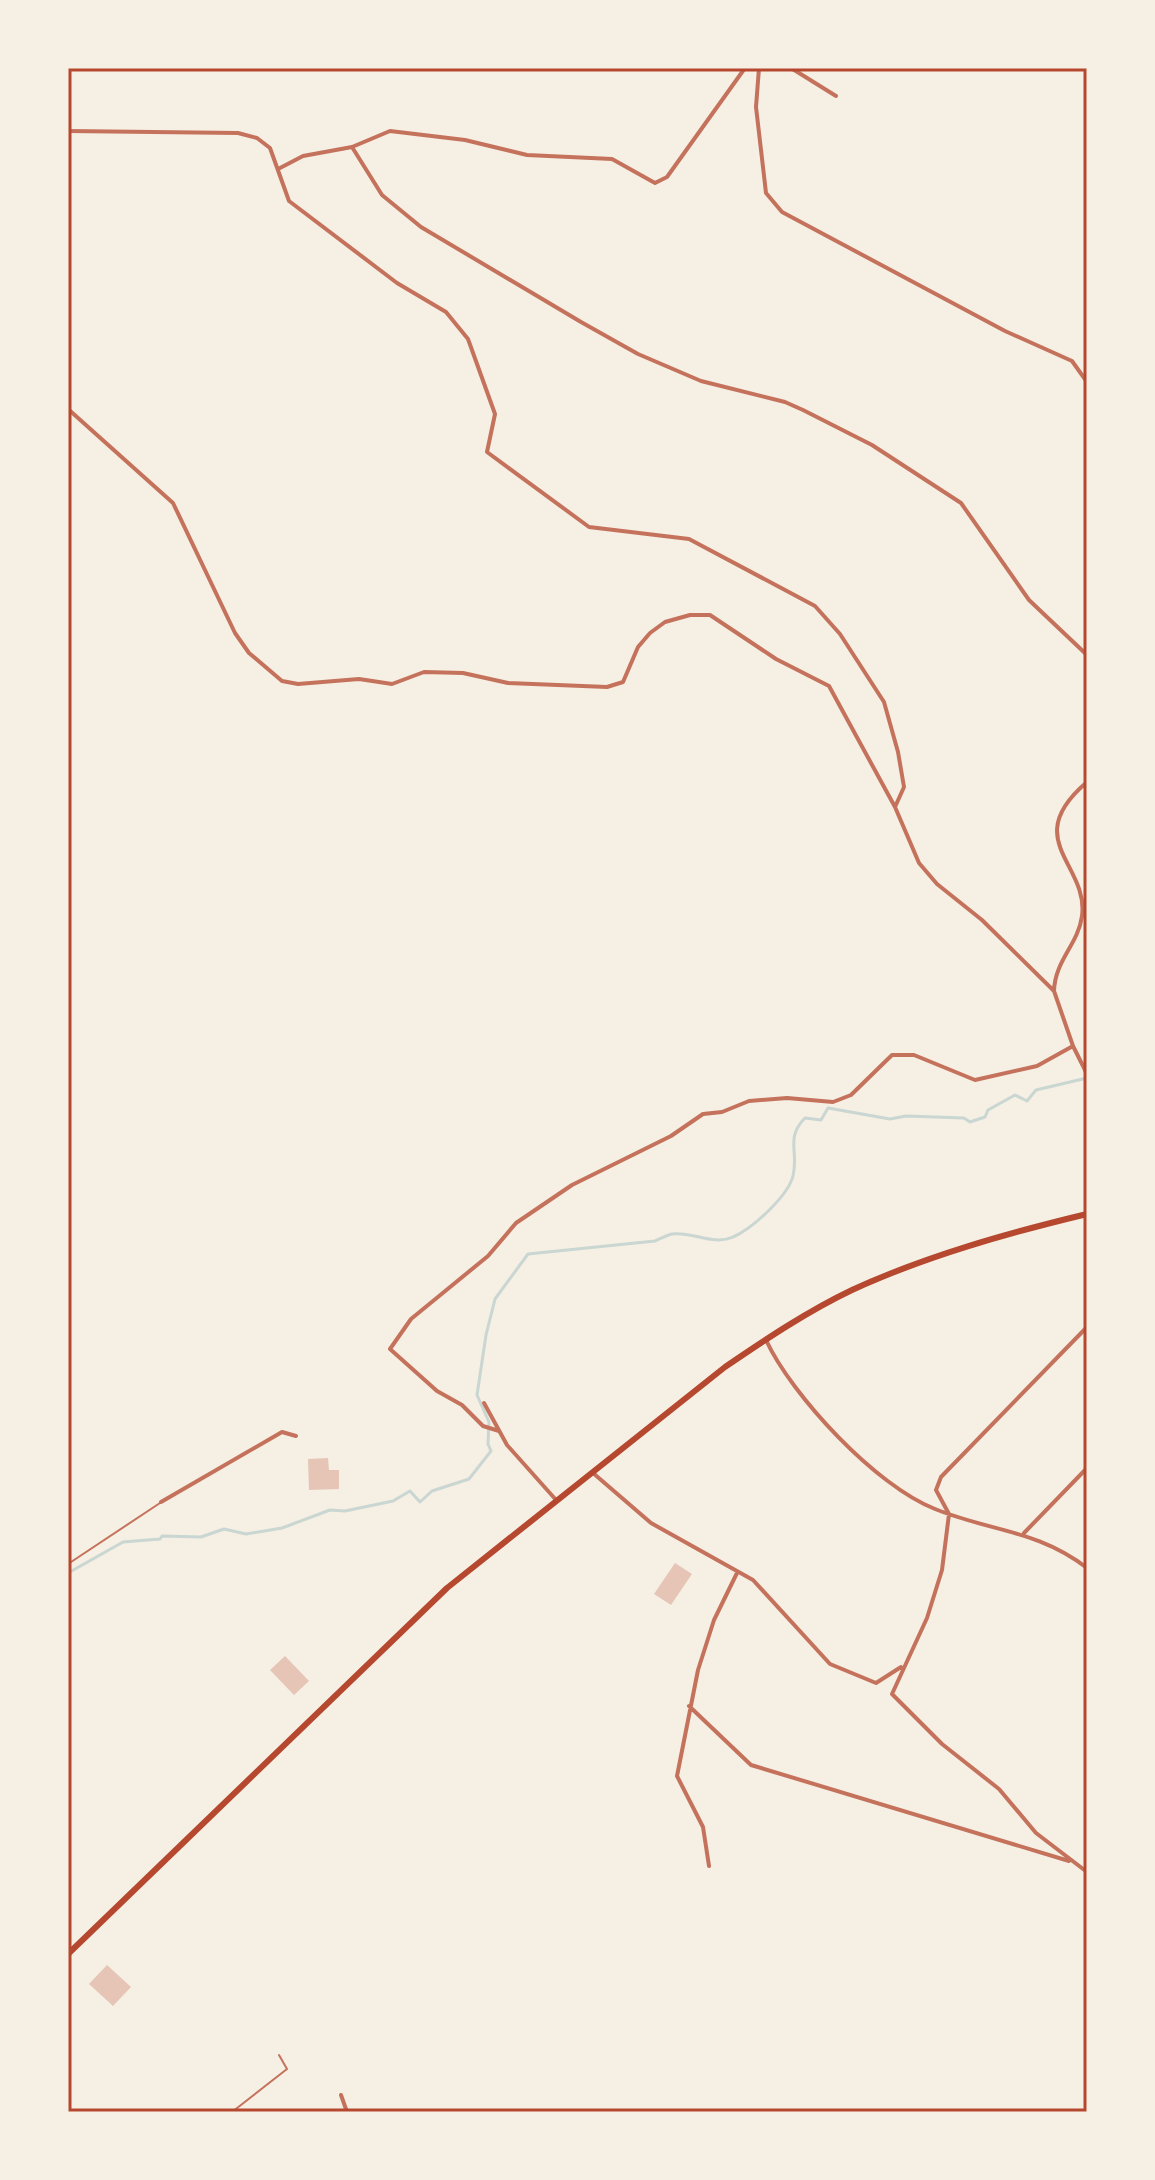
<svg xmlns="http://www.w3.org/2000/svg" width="1155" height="2180" font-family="'Work Sans',sans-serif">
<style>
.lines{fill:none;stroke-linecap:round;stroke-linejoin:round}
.stream{stroke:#c9d6d2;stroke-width:3}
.building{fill:#e6c5b7}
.service{stroke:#c5725c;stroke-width:2}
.minor{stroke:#c5725c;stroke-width:4}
.primary{stroke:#b5482f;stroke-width:6}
.neatline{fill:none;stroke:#b5482f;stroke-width:3}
</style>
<rect width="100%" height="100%" fill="#f6efe4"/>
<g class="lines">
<!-- stream -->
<path class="stream" d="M 68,1573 L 123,1542 L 160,1539 L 162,1536 L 201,1537 L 224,1529 L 246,1534 L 282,1528 L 330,1510 L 345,1511 L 393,1501 L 410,1491 L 420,1502 L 432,1491 L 469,1479 L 491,1451 L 488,1444 L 489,1422 L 477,1395 L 486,1335 L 495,1299 L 528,1254 L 655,1241 C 660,1239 667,1235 672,1234 C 692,1231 713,1246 733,1237 C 752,1229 788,1196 793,1176 C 799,1152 785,1138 805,1118 L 821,1120 L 828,1108 L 890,1119 L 906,1116 L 964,1118 L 970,1122 L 985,1117 L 988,1110 L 1015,1095 L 1027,1101 L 1036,1090 L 1087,1078"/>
</g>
<!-- building -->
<path class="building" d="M 328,1458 L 329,1470 L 339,1470 L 339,1489 L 309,1490 L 308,1459 Z
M 675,1563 L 692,1574 L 671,1605 L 654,1594 Z
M 285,1656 L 309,1681 L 294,1695 L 270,1670 Z
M 107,1965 L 131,1987 L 113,2006 L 89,1984 Z"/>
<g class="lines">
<!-- service -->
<path class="service" d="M 68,1564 L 160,1503
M 232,2112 L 287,2069 L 279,2055"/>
<!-- minor -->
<path class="minor" d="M 759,68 L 756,107 L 766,193 L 782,212 L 1005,331 L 1072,361 L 1087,382
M 791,68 L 836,96
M 68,131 L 238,133 L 257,138 L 270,148 L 289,201 L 397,283 L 446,312 L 468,339 L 495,414 L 487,452 L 589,527 L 689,539 L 815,606 L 840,634 L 884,702 L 898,752 L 904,787 L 895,807 L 919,863 L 937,884 L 982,920 L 1054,991 L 1073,1046 L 1087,1074
M 352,147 L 390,131 L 465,140 L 527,155 L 612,159 L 655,183 L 667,177 L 745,68
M 280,168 L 303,156 L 352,147 L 382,195 L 421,227 L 581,322 L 638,354 L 701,381 L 785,402 L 803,410 L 872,445 L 961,503 L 1029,600 L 1087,655
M 68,409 L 173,503 L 235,633 L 249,653 L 282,681 L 298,684 L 359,679 L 392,684 L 424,672 L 463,673 L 508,683 L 607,687 L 623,682 L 638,647 L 650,633 L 665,622 L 690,615 L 710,615 L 776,659 L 829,686 L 895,807
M 1054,991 C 1055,960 1078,945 1082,916 C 1089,864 1019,840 1087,782
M 1087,1327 L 941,1477 L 936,1490 L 949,1514 L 942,1570 L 927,1618 L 892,1694 L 942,1744 L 999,1789 L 1036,1833 L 1087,1872
M 766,1340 C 792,1396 876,1486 935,1509 C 989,1531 1038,1530 1087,1568
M 484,1403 L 507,1445 L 557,1501
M 499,1431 L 483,1426 L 462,1405 L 437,1391 L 390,1349 L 411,1319 L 488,1256 L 516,1223 L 572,1185 L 671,1136 L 703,1114 L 722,1112 L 749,1101 L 787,1098 L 833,1102 L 851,1095 L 892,1055 L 914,1055 L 975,1080 L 1037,1066 L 1073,1046
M 593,1473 L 651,1523 L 753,1580 L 830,1664 L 876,1683 L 901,1667
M 161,1502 L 282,1432 L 296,1436
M 1024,1533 L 1087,1468
M 689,1706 L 751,1765 L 1069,1861
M 709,1866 L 703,1827 L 677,1776 L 698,1670 L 714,1620 L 737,1573
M 341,2095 L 347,2112"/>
<!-- primary -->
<path class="primary" d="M 68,1954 L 447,1588 L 725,1367 C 766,1339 808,1311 852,1290 C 926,1256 1008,1233 1087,1214"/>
</g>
<!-- border -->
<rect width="1155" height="2180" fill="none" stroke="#f6efe4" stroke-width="140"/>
<rect x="70" y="70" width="1015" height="2040" class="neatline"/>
</svg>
